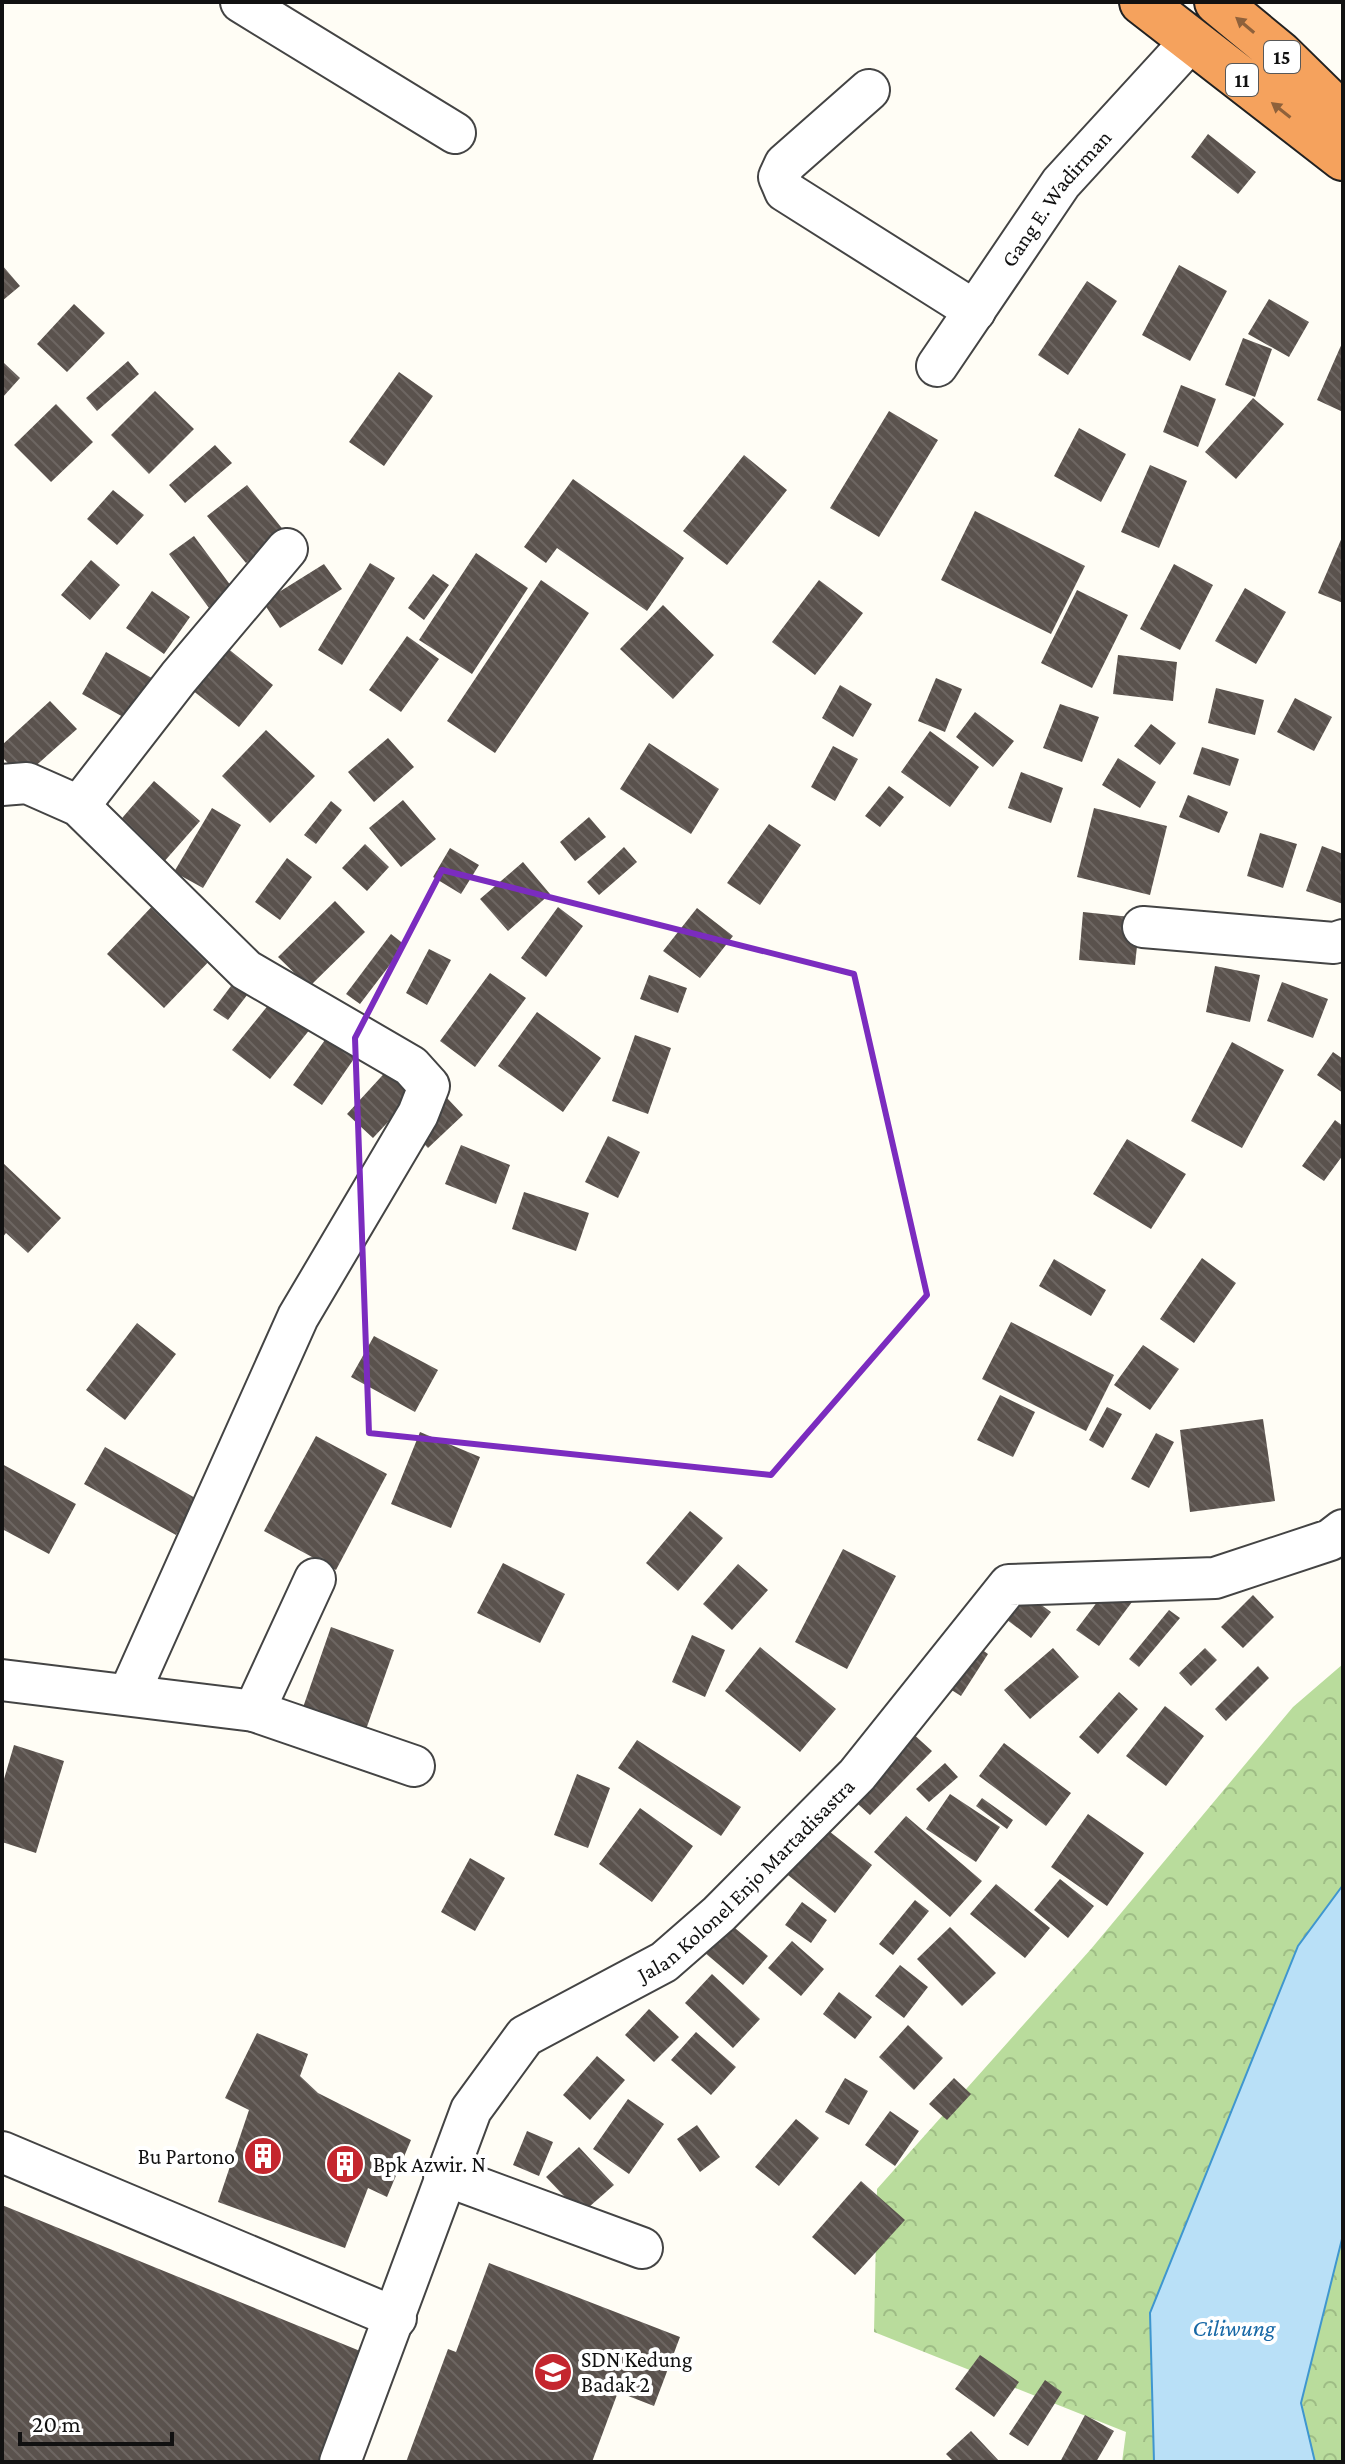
<svg xmlns="http://www.w3.org/2000/svg" width="1345" height="2464" font-family="'Crimson Pro',serif">
<style>
.forest{fill:url(#forest-crowns)}
.water{fill:#b9e0f7;stroke:#3f96cf;stroke-width:2}
.building{fill:url(#building-back-hatch)}
.lines{fill:none;stroke-linecap:round;stroke-linejoin:round}
.street-casing{stroke:#444;stroke-width:44}
.highway-casing{stroke:#222;stroke-width:48}
.street{stroke:#fff;stroke-width:40}
.highway{stroke:#f5a25d;stroke-width:44}
.oneway{fill:#8e613b}
.marked{fill:none;stroke:#7b2cbf;stroke-width:6;stroke-linejoin:round}
.labels{text-anchor:middle;stroke-width:8;stroke-linejoin:round;paint-order:stroke}
.shield{fill:#fff;stroke:#585858;stroke-width:2}
.shield-label{font-size:20px;font-weight:bold;fill:#111}
.street-label{font-size:22px;fill:#111;stroke:#fff}
.poi-label{font-size:22px;fill:#111;stroke:#fff;text-anchor:start}
.water-label{font-size:24px;font-style:italic;fill:#1768a6;stroke:#fff}
</style>
<defs>
<pattern id="forest-crowns" width="20" height="18" patternUnits="userSpaceOnUse" patternTransform="scale(2)"><rect width="20" height="18" fill="#b9dc9c"/><path d="M2 6a3 3 0 1 1 6 0M12 15a3 3 0 1 1 6 0" fill="none" stroke="#9ebc85"/></pattern>
<pattern id="building-back-hatch" width="6" height="6" patternUnits="userSpaceOnUse" patternTransform="scale(2)"><rect width="6" height="6" fill="#5a524d"/><path d="M-1 5l2 2M0 0l6 6M5-1l2 2" fill="none" stroke="#6d6662"/></pattern>
</defs>
<rect width="100%" height="100%" fill="#fffdf5"/>
<!-- forest -->
<path class="forest" d="M 1343,1664 L 1343,2462 L 1122,2462 L 1126,2432 L 874,2332 L 877,2189 L 1091,1949 L 1293,1707 Z"/>
<!-- water -->
<path class="water" d="M 1343,1885 L 1343,2235 L 1301,2403 L 1315,2462 L 1154,2462 L 1150,2313 L 1298,1946 Z"/>
<!-- building -->
<path class="building" d="M 1208,134 L 1256,172 L 1238,194 L 1191,157 Z
M 2,265 L 20,286 L 2,301 Z
M 1179,265 L 1227,291 L 1190,361 L 1142,335 Z
M 1087,281 L 1117,301 L 1068,375 L 1038,355 Z
M 1269,299 L 1309,322 L 1289,357 L 1248,334 Z
M 74,304 L 105,333 L 67,372 L 37,344 Z
M 1243,338 L 1272,349 L 1255,397 L 1225,385 Z
M 1343,341 L 1343,412 L 1317,400 Z
M 128,361 L 139,374 L 97,411 L 86,398 Z
M 4,363 L 20,378 L 2,398 L 2,366 Z
M 399,372 L 433,396 L 384,466 L 349,442 Z
M 1181,385 L 1216,399 L 1198,447 L 1163,432 Z
M 155,391 L 194,429 L 149,474 L 111,435 Z
M 1253,398 L 1284,424 L 1236,479 L 1205,452 Z
M 56,404 L 93,442 L 51,482 L 14,445 Z
M 889,411 L 938,440 L 879,537 L 830,508 Z
M 1079,428 L 1126,454 L 1101,502 L 1054,476 Z
M 215,445 L 232,463 L 185,503 L 169,485 Z
M 744,455 L 787,490 L 727,565 L 683,531 Z
M 1150,465 L 1187,481 L 1159,548 L 1121,532 Z
M 573,479 L 684,558 L 647,611 L 557,548 L 546,563 L 524,547 Z
M 247,485 L 285,532 L 246,563 L 207,516 Z
M 113,490 L 144,515 L 117,545 L 87,519 Z
M 975,511 L 1085,566 L 1051,634 L 941,580 Z
M 1343,535 L 1343,603 L 1318,593 Z
M 194,536 L 234,590 L 209,608 L 169,554 Z
M 476,553 L 528,588 L 472,674 L 419,640 Z
M 91,560 L 120,585 L 90,620 L 61,595 Z
M 370,563 L 395,578 L 342,665 L 318,650 Z
M 324,564 L 342,589 L 280,628 L 263,602 Z
M 1174,564 L 1213,585 L 1180,650 L 1140,629 Z
M 433,574 L 449,585 L 424,620 L 408,608 Z
M 541,580 L 589,613 L 495,753 L 447,721 Z
M 819,580 L 863,613 L 815,675 L 772,642 Z
M 1245,588 L 1286,612 L 1256,664 L 1215,641 Z
M 1077,590 L 1128,615 L 1092,688 L 1041,663 Z
M 152,591 L 190,617 L 164,654 L 126,628 Z
M 663,605 L 714,655 L 673,699 L 620,649 Z
M 407,636 L 439,659 L 401,712 L 369,690 Z
M 221,643 L 273,685 L 239,727 L 187,686 Z
M 106,652 L 157,681 L 134,723 L 82,694 Z
M 1118,655 L 1177,662 L 1173,701 L 1113,694 Z
M 936,678 L 962,689 L 945,732 L 918,721 Z
M 840,685 L 872,704 L 853,737 L 822,718 Z
M 1216,688 L 1264,700 L 1255,735 L 1208,723 Z
M 1295,698 L 1332,717 L 1314,751 L 1277,732 Z
M 50,701 L 77,729 L 22,778 L 2,757 L 2,745 Z
M 1060,704 L 1099,717 L 1082,762 L 1043,748 Z
M 975,712 L 1014,741 L 993,767 L 956,737 Z
M 1151,724 L 1176,743 L 1160,765 L 1134,746 Z
M 266,730 L 315,776 L 270,823 L 222,776 Z
M 930,731 L 979,767 L 950,807 L 901,772 Z
M 388,738 L 414,767 L 374,802 L 348,772 Z
M 649,743 L 719,789 L 691,834 L 620,789 Z
M 833,746 L 858,759 L 835,801 L 811,787 Z
M 1202,747 L 1239,759 L 1230,786 L 1193,774 Z
M 1118,758 L 1156,782 L 1140,808 L 1102,785 Z
M 1021,772 L 1063,788 L 1051,823 L 1008,808 Z
M 154,781 L 200,821 L 162,864 L 117,824 Z
M 889,786 L 904,797 L 880,827 L 865,816 Z
M 1188,795 L 1228,812 L 1219,833 L 1179,817 Z
M 403,800 L 436,839 L 401,867 L 369,828 Z
M 331,801 L 342,810 L 316,844 L 304,835 Z
M 212,808 L 241,825 L 203,888 L 174,872 Z
M 1094,808 L 1167,826 L 1150,895 L 1077,877 Z
M 589,817 L 606,837 L 575,861 L 560,842 Z
M 769,824 L 801,845 L 760,905 L 727,883 Z
M 1260,833 L 1297,844 L 1283,888 L 1247,876 Z
M 365,844 L 389,867 L 367,891 L 342,868 Z
M 1322,846 L 1343,854 L 1343,904 L 1306,891 Z
M 624,847 L 637,862 L 599,895 L 587,882 Z
M 450,848 L 479,865 L 461,894 L 433,877 Z
M 287,858 L 312,877 L 280,920 L 255,902 Z
M 523,862 L 550,894 L 508,931 L 480,899 Z
M 159,899 L 217,953 L 164,1008 L 107,954 Z
M 335,901 L 365,932 L 309,987 L 278,957 Z
M 558,907 L 583,926 L 546,977 L 521,958 Z
M 697,908 L 733,936 L 700,978 L 663,951 Z
M 1083,912 L 1140,918 L 1135,965 L 1079,960 Z
M 391,934 L 405,945 L 360,1004 L 346,994 Z
M 429,949 L 451,960 L 427,1005 L 406,993 Z
M 1215,966 L 1260,975 L 1250,1022 L 1206,1012 Z
M 490,973 L 526,998 L 475,1067 L 440,1041 Z
M 240,974 L 254,986 L 228,1020 L 213,1010 Z
M 649,975 L 687,988 L 678,1013 L 640,999 Z
M 1282,982 L 1328,999 L 1313,1038 L 1267,1021 Z
M 278,993 L 315,1023 L 270,1079 L 232,1050 Z
M 537,1012 L 601,1058 L 563,1112 L 498,1066 Z
M 332,1030 L 360,1050 L 322,1105 L 293,1085 Z
M 635,1035 L 671,1048 L 648,1114 L 612,1101 Z
M 1232,1042 L 1284,1070 L 1242,1148 L 1191,1121 Z
M 1333,1052 L 1343,1059 L 1343,1093 L 1317,1075 Z
M 391,1066 L 418,1090 L 373,1138 L 347,1114 Z
M 447,1098 L 463,1115 L 428,1148 L 412,1131 Z
M 1335,1120 L 1343,1126 L 1343,1155 L 1324,1181 L 1302,1166 Z
M 608,1136 L 640,1152 L 618,1198 L 585,1182 Z
M 1127,1139 L 1186,1174 L 1151,1229 L 1093,1194 Z
M 461,1145 L 510,1165 L 496,1204 L 445,1184 Z
M 2,1162 L 61,1218 L 28,1253 L 6,1233 L 2,1238 Z
M 524,1192 L 589,1213 L 576,1251 L 512,1229 Z
M 1202,1258 L 1236,1283 L 1194,1343 L 1160,1319 Z
M 1054,1259 L 1106,1290 L 1091,1316 L 1039,1286 Z
M 1011,1322 L 1114,1375 L 1086,1431 L 982,1379 Z
M 137,1323 L 176,1354 L 125,1420 L 86,1390 Z
M 374,1336 L 438,1370 L 415,1412 L 351,1377 Z
M 1143,1345 L 1179,1369 L 1150,1410 L 1114,1385 Z
M 1000,1395 L 1035,1412 L 1013,1457 L 977,1440 Z
M 1107,1407 L 1122,1414 L 1103,1448 L 1089,1440 Z
M 1263,1419 L 1275,1501 L 1190,1512 L 1180,1430 Z
M 420,1432 L 480,1457 L 451,1528 L 391,1504 Z
M 1156,1433 L 1174,1442 L 1149,1488 L 1131,1479 Z
M 316,1436 L 387,1474 L 336,1570 L 264,1531 Z
M 105,1447 L 197,1499 L 176,1535 L 84,1484 Z
M 2,1464 L 76,1504 L 49,1554 L 2,1529 Z
M 690,1511 L 723,1538 L 678,1591 L 646,1563 Z
M 843,1549 L 896,1576 L 847,1669 L 795,1642 Z
M 503,1563 L 565,1594 L 540,1643 L 477,1613 Z
M 738,1564 L 768,1590 L 732,1630 L 703,1604 Z
M 1110,1585 L 1132,1602 L 1099,1646 L 1076,1630 Z
M 1021,1590 L 1051,1612 L 1031,1638 L 1002,1616 Z
M 1253,1595 L 1274,1617 L 1243,1648 L 1221,1627 Z
M 1169,1610 L 1180,1618 L 1139,1667 L 1129,1659 Z
M 331,1627 L 394,1650 L 363,1738 L 300,1716 Z
M 692,1635 L 725,1650 L 705,1697 L 672,1682 Z
M 971,1642 L 988,1654 L 961,1696 L 942,1684 Z
M 760,1647 L 836,1709 L 800,1752 L 725,1691 Z
M 1053,1648 L 1079,1677 L 1030,1719 L 1004,1690 Z
M 1205,1648 L 1217,1660 L 1191,1686 L 1179,1673 Z
M 1258,1666 L 1269,1678 L 1226,1721 L 1215,1709 Z
M 1119,1692 L 1138,1709 L 1098,1754 L 1079,1737 Z
M 1165,1706 L 1204,1736 L 1166,1786 L 1126,1756 Z
M 911,1732 L 932,1751 L 870,1815 L 849,1796 Z
M 637,1740 L 741,1807 L 721,1836 L 618,1768 Z
M 1004,1743 L 1071,1793 L 1046,1826 L 979,1776 Z
M 14,1745 L 64,1761 L 36,1853 L 2,1842 L 2,1786 Z
M 945,1763 L 958,1777 L 929,1802 L 916,1789 Z
M 577,1774 L 610,1788 L 588,1848 L 554,1835 Z
M 950,1794 L 1000,1827 L 976,1862 L 926,1829 Z
M 982,1798 L 1013,1820 L 1007,1829 L 976,1806 Z
M 640,1808 L 693,1846 L 652,1902 L 599,1864 Z
M 1088,1814 L 1144,1853 L 1107,1906 L 1051,1867 Z
M 906,1816 L 982,1881 L 950,1917 L 874,1852 Z
M 820,1824 L 872,1865 L 835,1913 L 783,1871 Z
M 470,1858 L 505,1878 L 475,1931 L 441,1912 Z
M 1060,1879 L 1094,1906 L 1068,1938 L 1034,1910 Z
M 996,1884 L 1050,1928 L 1025,1958 L 970,1914 Z
M 915,1900 L 929,1911 L 893,1955 L 879,1944 Z
M 802,1902 L 827,1920 L 811,1943 L 785,1925 Z
M 723,1918 L 768,1956 L 743,1985 L 698,1947 Z
M 950,1927 L 996,1973 L 962,2006 L 917,1959 Z
M 792,1941 L 824,1969 L 801,1996 L 768,1968 Z
M 900,1965 L 928,1987 L 904,2018 L 875,1996 Z
M 712,1974 L 760,2019 L 733,2048 L 685,2003 Z
M 839,1992 L 872,2017 L 855,2039 L 823,2014 Z
M 649,2009 L 679,2037 L 654,2062 L 625,2035 Z
M 908,2025 L 943,2058 L 914,2090 L 879,2057 Z
M 696,2032 L 736,2067 L 711,2095 L 671,2060 Z
M 257,2033 L 308,2054 L 300,2076 L 318,2093 L 411,2140 L 387,2197 L 368,2188 L 345,2248 L 218,2202 L 249,2110 L 225,2098 Z
M 597,2056 L 625,2080 L 590,2120 L 563,2095 Z
M 845,2078 L 868,2091 L 849,2125 L 825,2112 Z
M 954,2078 L 971,2094 L 947,2120 L 929,2104 Z
M 628,2099 L 664,2124 L 629,2174 L 593,2149 Z
M 890,2111 L 919,2131 L 895,2166 L 865,2145 Z
M 796,2119 L 819,2138 L 779,2186 L 755,2167 Z
M 697,2125 L 720,2157 L 700,2172 L 677,2139 Z
M 527,2131 L 553,2142 L 539,2176 L 513,2165 Z
M 579,2147 L 614,2185 L 581,2214 L 546,2177 Z
M 861,2181 L 905,2220 L 855,2275 L 812,2237 Z
M 2,2205 L 365,2353 L 325,2462 L 2,2462 Z
M 489,2263 L 680,2337 L 654,2406 L 618,2392 L 592,2462 L 406,2462 L 448,2349 L 456,2352 Z
M 980,2355 L 1019,2382 L 994,2417 L 955,2389 Z
M 1045,2380 L 1062,2392 L 1028,2446 L 1009,2434 Z
M 1085,2415 L 1114,2431 L 1096,2462 L 1060,2462 Z
M 971,2431 L 1000,2462 L 954,2462 L 946,2454 Z"/>
<g class="lines">
<!-- street casing -->
<g class="street-casing">
<g id="street">
<path d="M 241,2 L 455,133"/>
<path d="M 869,90 L 785,164 L 779,177 L 785,191 L 975,311"/>
<path id="s1" d="M 937,366 L 1061,183 L 1191,41"/>
<path d="M 2,785 L 27,783 L 79,806 L 246,970 L 411,1066 L 429,1086 L 418,1114 L 298,1317 L 129,1694"/>
<path d="M 79,806 L 179,677 L 287,549"/>
<path d="M 1143,927 L 1334,943 L 1343,940"/>
<path d="M 2,1680 L 254,1711 L 414,1766"/>
<path d="M 254,1711 L 315,1579"/>
<path d="M 2,2152 L 396,2318"/>
<path d="M 444,2175 L 642,2248"/>
<path id="s2" d="M 340,2462 L 471,2110 L 525,2036 L 664,1962 L 719,1914 L 857,1775 L 1009,1585 L 1215,1578 L 1330,1540 L 1343,1530"/>
</g>
</g>
<!-- highway casing -->
<g class="highway-casing">
<path id="highway" d="M 1142,2 L 1343,158
M 1217,2 L 1280,54 L 1343,116"/>
</g>
<!-- street -->
<use href="#street" class="street"/>
<!-- highway -->
<use href="#highway" class="highway"/>
</g>
<!-- one-way arrows -->
<defs><path id="oneway-solid" d="M-6-.8H1V-3.2L6.5 0L1 3.2V.8H-6Z" transform="scale(2)"/></defs>
<g class="oneway">
<use href="#oneway-solid" transform="translate(1245 25) rotate(-140)"/>
<use href="#oneway-solid" transform="translate(1281 110) rotate(-142)"/>
</g>
<!-- marked area -->
<path class="marked" d="M 442,870 L 854,974 L 927,1295 L 771,1475 L 369,1433 L 355,1038 Z"/>
<!-- icons -->
<defs>
<g id="building-disc" transform="scale(2)"><circle r="9.5" fill="#c4262e" stroke="#fff"/><path d="M-4-6H4V6H1V3H-1V6H-4ZM-2.5-4.3h1.7v1.8h-1.7ZM.8-4.3h1.7v1.8H.8ZM-2.5-1h1.7V.8h-1.7ZM.8-1h1.7V.8H.8Z" fill="#fff"/></g>
<g id="school-disc" transform="scale(2)"><circle r="9.5" fill="#c4262e" stroke="#fff"/><path d="M0-5L7-2L0 1L-7-2ZM-4 1L0 2.5L4 1V4Q0 6-4 4Z" fill="#fff"/></g>
</defs>
<g fill-rule="evenodd">
<use href="#building-disc" x="263" y="2156"/>
<use href="#building-disc" x="345" y="2164"/>
<use href="#school-disc" x="553" y="2372"/>
</g>
<g class="labels">
<!-- shield labels -->
<g class="shield">
<rect x="1264" y="41" width="36" height="32" rx="6"/>
<rect x="1226" y="64" width="32" height="32" rx="6"/>
</g>
<g class="shield-label">
<text x="1282" y="64">15</text>
<text x="1242" y="87">11</text>
</g>
<!-- street labels -->
<g class="street-label">
<text dy="8" stroke="none"><textPath href="#s1" startOffset="206">Gang E. Wadirman</textPath></text>
<text dy="8" stroke="none"><textPath href="#s2" startOffset="740">Jalan Kolonel Enjo Martadisastra</textPath></text>
</g>
<!-- poi labels -->
<g class="poi-label">
<text x="235" y="2164" text-anchor="end">Bu Partono</text>
<text x="373" y="2172">Bpk Azwir. N</text>
<text x="581" y="2367">SDN Kedung<tspan x="581" dy="25">Badak 2</tspan></text>
</g>
<!-- water labels -->
<g class="water-label">
<text x="1234" y="2336">Ciliwung</text>
</g>
</g>
<!-- border -->
<rect width="1345" height="2464" fill="none" stroke="#111111" stroke-width="8"/>
<!-- scale -->
<path d="M20 2432v12h152v-12" fill="none" stroke="#111111" stroke-width="4"/>
<text x="32" y="2432" font-size="24" fill="#111111" stroke="#ffffff" stroke-width="6" paint-order="stroke">20 m</text>
</svg>
